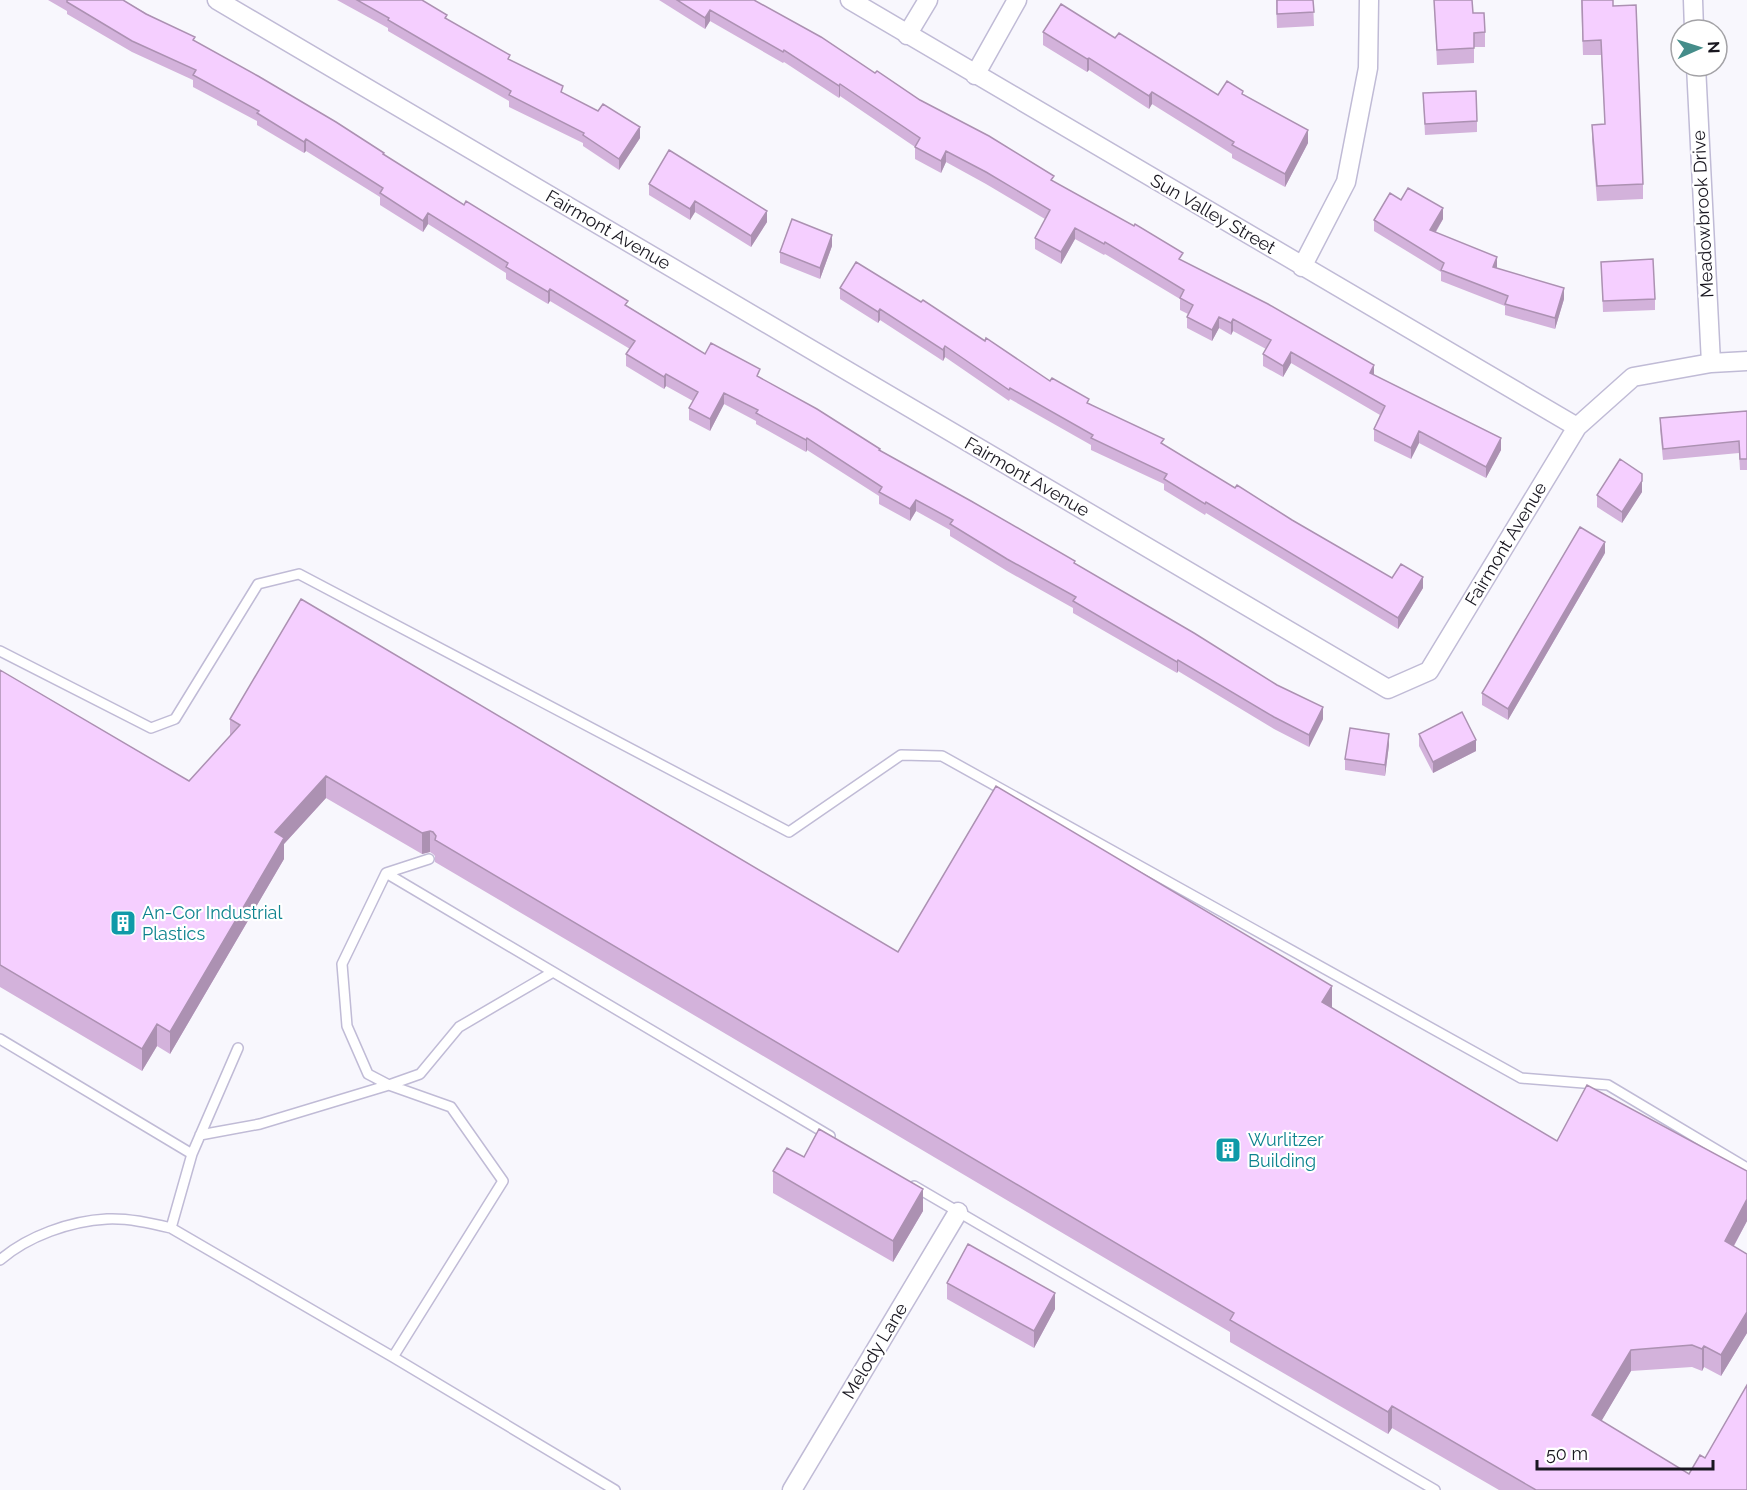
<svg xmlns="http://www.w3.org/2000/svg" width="1747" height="1490" font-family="Raleway,sans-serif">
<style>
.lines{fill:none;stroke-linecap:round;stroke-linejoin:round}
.lane-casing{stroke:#c0bbd6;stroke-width:12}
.street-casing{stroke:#c0bbd6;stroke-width:21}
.lane{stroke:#fff;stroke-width:9}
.street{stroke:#fff;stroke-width:18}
.wall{fill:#d3b2db}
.shaded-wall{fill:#ac91b2}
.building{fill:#f5cfff;stroke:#ac91b2;stroke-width:1.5}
.labels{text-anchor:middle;stroke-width:4.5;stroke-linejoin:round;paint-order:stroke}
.street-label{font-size:18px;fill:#191720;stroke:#fff}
.culture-label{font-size:18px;fill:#0d838f;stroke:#fff;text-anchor:start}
</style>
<rect width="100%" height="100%" fill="#f8f7fd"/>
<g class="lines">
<!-- lane casing -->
<g class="lane-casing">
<path id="lane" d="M 0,651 L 151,728 L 175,719 L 258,584 L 299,574 L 789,832 L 901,755 L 942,756 L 1521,1078 L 1608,1085 L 1747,1168
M 386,873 L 830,1136
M 0,1039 L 192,1154
M 200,1135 L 260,1124 L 389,1085 L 420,1074 L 459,1027 L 553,972
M 914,1186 L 1435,1490
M 171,1228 L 192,1154 L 238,1048
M 0,1260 C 28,1236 70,1221 107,1219 C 128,1218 150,1223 171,1228 L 393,1357 L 615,1490
M 393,1357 L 503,1181 L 451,1107 L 389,1085 L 368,1074 L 347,1026 L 342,964 L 386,873 L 429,859"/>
</g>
<!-- street casing -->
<g class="street-casing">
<path id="street" d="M 217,0 L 1388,689 L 1429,671 L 1577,427 L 1633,377 L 1711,363 L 1747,361
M 850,0 L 1577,427
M 1693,0 L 1694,30
M 907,35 L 928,0
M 1696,66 L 1711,363
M 975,75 L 1017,0
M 1302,267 L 1346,182 L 1368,68 L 1369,0
M 792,1490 L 958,1212"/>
</g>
<!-- lane -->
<use href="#lane" class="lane"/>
<!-- street -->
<use href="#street" class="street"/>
</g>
<!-- wall -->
<path class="wall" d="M 48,0 L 123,0 L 195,41 L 384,155 L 705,354 L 760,378 L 880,451 L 1075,564 L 1323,719 L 1309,747 L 1274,729 L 1178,671 L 1177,673 L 1073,613 L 1073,608 L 1007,571 L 950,536 L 950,530 L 916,511 L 910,521 L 879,504 L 879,496 L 807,450 L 806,452 L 756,424 L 756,421 L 724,404 L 710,431 L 689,420 L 689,408 L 693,401 L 666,386 L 664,389 L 626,366 L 626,354 L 630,349 L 550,301 L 548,304 L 506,279 L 506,273 L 428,224 L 423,232 L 380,205 L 380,197 L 306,151 L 304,153 L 257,125 L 257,121 L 193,87 L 193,80 L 132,52 L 67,14 L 67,11 Z
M 337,0 L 422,0 L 447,19 L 510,60 L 563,94 L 640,138 L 619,170 L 583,146 L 583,143 L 509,107 L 509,101 L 453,69 L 388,31 L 388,28 Z
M 659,0 L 754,0 L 920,100 L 1183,261 L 1501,450 L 1486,478 L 1419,443 L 1411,459 L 1374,441 L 1374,429 L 1380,415 L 1291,363 L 1283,377 L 1263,366 L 1263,354 L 1266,349 L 1233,331 L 1231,335 L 1219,328 L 1212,341 L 1187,328 L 1187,317 L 1188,314 L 1180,310 L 1180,299 L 1105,254 L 1104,255 L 1075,239 L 1061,264 L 1035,249 L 1035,238 L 1045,219 L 986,184 L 946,162 L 941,173 L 915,159 L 915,147 L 840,96 L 839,98 L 784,62 L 783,63 L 710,21 L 705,29 Z
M 1276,0 L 1313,0 L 1314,26 L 1277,28 Z
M 1434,0 L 1472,0 L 1473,13 L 1485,32 L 1485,47 L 1474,47 L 1474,63 L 1437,65 Z
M 1581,0 L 1613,0 L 1613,6 L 1643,184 L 1643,199 L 1597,201 L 1592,140 L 1592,125 L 1605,124 L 1601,55 L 1583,55 Z
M 1043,32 L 1115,38 L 1218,95 L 1243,94 L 1308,143 L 1285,187 L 1232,158 L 1232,154 L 1152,104 L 1149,109 L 1089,70 L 1087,72 L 1043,45 Z
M 1423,93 L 1477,121 L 1477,132 L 1425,135 Z
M 649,184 L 767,222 L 751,247 L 695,212 L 690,220 L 649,195 Z
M 1401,200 L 1443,219 L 1436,232 L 1497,268 L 1564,299 L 1555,329 L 1505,315 L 1505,306 L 1441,281 L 1441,272 L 1374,231 L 1374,220 Z
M 832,246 L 820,279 L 780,263 L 780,252 Z
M 1601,262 L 1655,299 L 1655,310 L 1603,312 Z
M 840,288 L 985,341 L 1050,381 L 1164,445 L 1235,488 L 1292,520 L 1392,578 L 1423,588 L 1398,629 L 1206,513 L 1205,515 L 1164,490 L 1164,484 L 1091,450 L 1091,445 L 1010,399 L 1009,401 L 945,357 L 943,361 L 880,320 L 878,323 L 840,299 Z
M 1747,411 L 1747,470 L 1740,470 L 1739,453 L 1663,460 L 1660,429 L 1660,418 Z
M 1642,492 L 1622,523 L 1597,507 L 1597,495 Z
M 1605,553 L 1508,720 L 1482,705 L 1482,693 Z
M 0,670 L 189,781 L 230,736 L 230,719 L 898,952 L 1332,1007 L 1332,1008 L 1557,1141 L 1747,1171 L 1747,1221 L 1734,1246 L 1747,1254 L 1747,1333 L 1721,1376 L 1704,1367 L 1702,1371 L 1692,1367 L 1631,1371 L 1601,1421 L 1689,1474 L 1747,1490 L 1499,1490 L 1392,1428 L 1388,1434 L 1230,1342 L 1230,1332 L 435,862 L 435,856 L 433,854 L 430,852 L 422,854 L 326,798 L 284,844 L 284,859 L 170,1054 L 157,1046 L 142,1071 L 0,987 Z
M 1419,734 L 1476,751 L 1433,773 L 1419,746 Z
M 1389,745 L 1385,776 L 1345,770 L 1345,759 Z
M 804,1157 L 923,1211 L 893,1262 L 773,1193 L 773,1171 Z
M 947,1283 L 1055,1309 L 1034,1348 L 947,1299 Z"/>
<!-- shaded-wall -->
<path class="shaded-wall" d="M 710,10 L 710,21 L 705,29 L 705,18 Z
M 1089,58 L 1089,70 L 1087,72 L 1087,59 Z
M 840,84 L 840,96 L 839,98 L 839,86 Z
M 1152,92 L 1152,104 L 1149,109 L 1149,96 Z
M 640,127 L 640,138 L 619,170 L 619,159 Z
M 1308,130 L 1308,143 L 1285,187 L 1285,174 Z
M 306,139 L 306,151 L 304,153 L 304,142 Z
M 946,151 L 946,162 L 941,173 L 941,161 Z
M 695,201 L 695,212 L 690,220 L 690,209 Z
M 1443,208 L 1443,219 L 1430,241 L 1430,230 Z
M 767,211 L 767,222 L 751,247 L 751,236 Z
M 428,213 L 428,224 L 423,232 L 423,221 Z
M 1075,228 L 1075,239 L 1061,264 L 1061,252 Z
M 832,235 L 832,246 L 820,279 L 820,268 Z
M 1497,257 L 1497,268 L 1493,267 Z
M 1564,288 L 1564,299 L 1555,329 L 1555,318 Z
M 550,289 L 550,301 L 548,304 L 548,292 Z
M 880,309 L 880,320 L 878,323 L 878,312 Z
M 1219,317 L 1219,328 L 1212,341 L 1212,330 Z
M 1233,319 L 1233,331 L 1231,335 L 1231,323 Z
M 945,346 L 945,357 L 943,361 L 943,350 Z
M 1291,352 L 1291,363 L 1283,377 L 1283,366 Z
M 1374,365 L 1374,377 L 1370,373 Z
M 666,374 L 666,386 L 664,389 L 664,377 Z
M 724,393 L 724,404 L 710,431 L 710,419 Z
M 1419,431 L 1419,443 L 1411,459 L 1411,448 Z
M 807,438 L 807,450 L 806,452 L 806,440 Z
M 1501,438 L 1501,450 L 1486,478 L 1486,467 Z
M 1642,481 L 1642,492 L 1622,523 L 1622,512 Z
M 916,500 L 916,511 L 910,521 L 910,509 Z
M 1605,542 L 1605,553 L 1508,720 L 1508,709 Z
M 1423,577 L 1423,588 L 1398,629 L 1398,618 Z
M 1178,660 L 1178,671 L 1177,673 L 1177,662 Z
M 1323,707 L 1323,719 L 1309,747 L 1309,735 Z
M 1389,734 L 1389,745 L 1385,776 L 1385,765 Z
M 1476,740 L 1476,751 L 1433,773 L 1433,762 Z
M 326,776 L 326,798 L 284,844 L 284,859 L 170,1054 L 170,1032 L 275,832 Z
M 430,831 L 430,852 L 422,854 L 422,833 Z
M 1332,986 L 1332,1007 L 1322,1024 L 1322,1002 Z
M 157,1024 L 157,1046 L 142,1071 L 142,1049 Z
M 923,1189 L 923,1211 L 893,1262 L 893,1241 Z
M 1747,1199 L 1747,1221 L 1725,1262 L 1725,1241 Z
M 1055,1293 L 1055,1309 L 1034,1348 L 1034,1331 Z
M 1747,1312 L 1747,1333 L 1721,1376 L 1721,1355 Z
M 1704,1346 L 1704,1367 L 1702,1371 L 1702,1349 Z
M 1631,1350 L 1631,1371 L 1592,1437 L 1592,1415 Z
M 1392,1406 L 1392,1428 L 1388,1434 L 1388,1412 Z"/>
<!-- building -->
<path class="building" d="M 67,0 L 123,0 L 146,14 L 195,37 L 193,40 L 258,76 L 336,122 L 384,153 L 383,154 L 464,205 L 466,201 L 628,301 L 625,305 L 705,354 L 711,343 L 760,369 L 757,376 L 817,409 L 880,449 L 879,450 L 971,501 L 1075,561 L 1074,563 L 1194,633 L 1277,685 L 1323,707 L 1309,735 L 1274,717 L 1178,660 L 1177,662 L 1073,601 L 1076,597 L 1007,559 L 950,524 L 953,520 L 916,500 L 910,509 L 879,492 L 882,487 L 807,438 L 806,440 L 756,413 L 758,410 L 724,393 L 710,419 L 689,408 L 698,392 L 666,374 L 664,377 L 626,354 L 635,341 L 550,289 L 548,292 L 506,267 L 508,263 L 428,213 L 423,221 L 380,193 L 383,188 L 306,139 L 304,142 L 257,113 L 259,111 L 193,75 L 196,70 L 132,41 L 67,2 Z
M 357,0 L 422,0 L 447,15 L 445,18 L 510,55 L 508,59 L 563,86 L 561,92 L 598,111 L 603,104 L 640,127 L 619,159 L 583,135 L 584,133 L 509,95 L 511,91 L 453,58 L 388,20 L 389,18 Z
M 677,0 L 754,0 L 821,37 L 875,73 L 877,71 L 920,100 L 989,136 L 1054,176 L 1051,180 L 1134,226 L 1135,224 L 1183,253 L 1179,259 L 1268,304 L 1374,365 L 1370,373 L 1501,438 L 1486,467 L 1419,431 L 1411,448 L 1374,429 L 1385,406 L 1291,352 L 1283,366 L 1263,354 L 1271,340 L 1233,319 L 1231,323 L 1219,317 L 1212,330 L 1187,317 L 1193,305 L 1180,298 L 1184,290 L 1105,242 L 1104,244 L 1075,228 L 1061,252 L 1035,238 L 1050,210 L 986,172 L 946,151 L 941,161 L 915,147 L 920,138 L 840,84 L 839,86 L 784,50 L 783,52 L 710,10 L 705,18 Z
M 1277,0 L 1313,0 L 1314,12 L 1277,14 Z
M 1434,0 L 1472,0 L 1473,13 L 1484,13 L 1485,32 L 1474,33 L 1474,48 L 1437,50 Z
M 1582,0 L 1613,0 L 1613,6 L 1636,5 L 1643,184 L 1597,186 L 1592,125 L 1605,124 L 1601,40 L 1583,41 Z
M 1061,4 L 1115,38 L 1119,33 L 1218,95 L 1227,81 L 1243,91 L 1242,94 L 1308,130 L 1285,174 L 1232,145 L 1234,142 L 1152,92 L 1149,96 L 1089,58 L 1087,59 L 1043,32 Z
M 1476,91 L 1477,121 L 1425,124 L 1423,93 Z
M 669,150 L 767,211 L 751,236 L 695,201 L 690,209 L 649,184 Z
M 1408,188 L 1443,208 L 1430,230 L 1497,257 L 1493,267 L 1564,288 L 1555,318 L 1505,304 L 1508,296 L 1441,270 L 1444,263 L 1374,220 L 1390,193 L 1401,200 Z
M 792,219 L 832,235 L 820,268 L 780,252 Z
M 1653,259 L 1655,299 L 1603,301 L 1601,262 Z
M 856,262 L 921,302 L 923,300 L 985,341 L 986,338 L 1050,381 L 1052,378 L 1089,399 L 1087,403 L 1164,439 L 1161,443 L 1235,488 L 1237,485 L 1292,520 L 1392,578 L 1401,564 L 1423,577 L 1398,618 L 1206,502 L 1205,504 L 1164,479 L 1167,474 L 1091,438 L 1093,435 L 1010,388 L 1009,390 L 945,346 L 943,350 L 880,309 L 878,312 L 840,288 Z
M 1747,411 L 1747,459 L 1740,459 L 1739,441 L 1663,449 L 1660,418 Z
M 1620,459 L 1642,474 L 1642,481 L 1622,512 L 1597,495 Z
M 1580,527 L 1605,542 L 1508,709 L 1482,693 Z
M 301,599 L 898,952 L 996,786 L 1332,986 L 1322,1002 L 1557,1141 L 1587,1085 L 1747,1171 L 1747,1199 L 1725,1241 L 1747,1254 L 1747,1312 L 1721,1355 L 1704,1346 L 1702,1349 L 1692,1345 L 1631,1350 L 1592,1415 L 1689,1474 L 1700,1455 L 1705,1458 L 1747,1385 L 1747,1490 L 1536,1490 L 1392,1406 L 1388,1412 L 1230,1320 L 1234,1313 L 435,840 L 436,836 L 433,832 L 430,831 L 422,833 L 326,776 L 275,832 L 284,838 L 170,1032 L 157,1024 L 142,1049 L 0,965 L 0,670 L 189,781 L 240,725 L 230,719 Z
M 1462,712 L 1476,740 L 1433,762 L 1419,734 Z
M 1350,728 L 1389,734 L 1385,765 L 1345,759 Z
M 819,1129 L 923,1189 L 893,1241 L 773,1171 L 787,1148 L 804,1157 Z
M 968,1244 L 1055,1293 L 1034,1331 L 947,1283 Z"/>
<!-- icons -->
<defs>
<g id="building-square" transform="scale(1.35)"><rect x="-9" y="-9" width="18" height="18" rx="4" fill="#0f9aa8" stroke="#fff"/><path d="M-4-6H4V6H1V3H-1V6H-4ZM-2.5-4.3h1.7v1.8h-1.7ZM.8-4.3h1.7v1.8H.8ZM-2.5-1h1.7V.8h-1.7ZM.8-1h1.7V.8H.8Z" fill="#fff"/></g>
</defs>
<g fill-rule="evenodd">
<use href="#building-square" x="123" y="923"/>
<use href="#building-square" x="1228" y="1150"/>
</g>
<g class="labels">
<!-- street labels -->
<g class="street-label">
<text transform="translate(1213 214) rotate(30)" y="6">Sun Valley Street</text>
<text transform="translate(1703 214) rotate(-93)" y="6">Meadowbrook Drive</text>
<text transform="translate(608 230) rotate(30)" y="6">Fairmont Avenue</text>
<text transform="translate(1027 477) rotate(30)" y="6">Fairmont Avenue</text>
<text transform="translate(1506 544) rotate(-59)" y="6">Fairmont Avenue</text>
<text transform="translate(875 1351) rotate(-59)" y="6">Melody Lane</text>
</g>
<!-- culture labels -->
<g class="culture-label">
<text x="142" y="919">An-Cor Industrial<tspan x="142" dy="21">Plastics</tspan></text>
<text x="1248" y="1146">Wurlitzer<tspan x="1248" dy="21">Building</tspan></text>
</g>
</g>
<!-- north arrow -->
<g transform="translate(1699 48) rotate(87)"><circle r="28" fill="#ffffff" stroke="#a3a2a6" stroke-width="1.5"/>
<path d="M0-4.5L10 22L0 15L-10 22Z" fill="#458d8a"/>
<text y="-9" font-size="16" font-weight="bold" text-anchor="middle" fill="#191720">N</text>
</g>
<!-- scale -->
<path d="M1537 1460v9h176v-9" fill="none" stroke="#191720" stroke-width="3"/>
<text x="1546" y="1460" font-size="18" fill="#191720" stroke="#ffffff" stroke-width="4.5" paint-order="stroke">50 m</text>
</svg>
